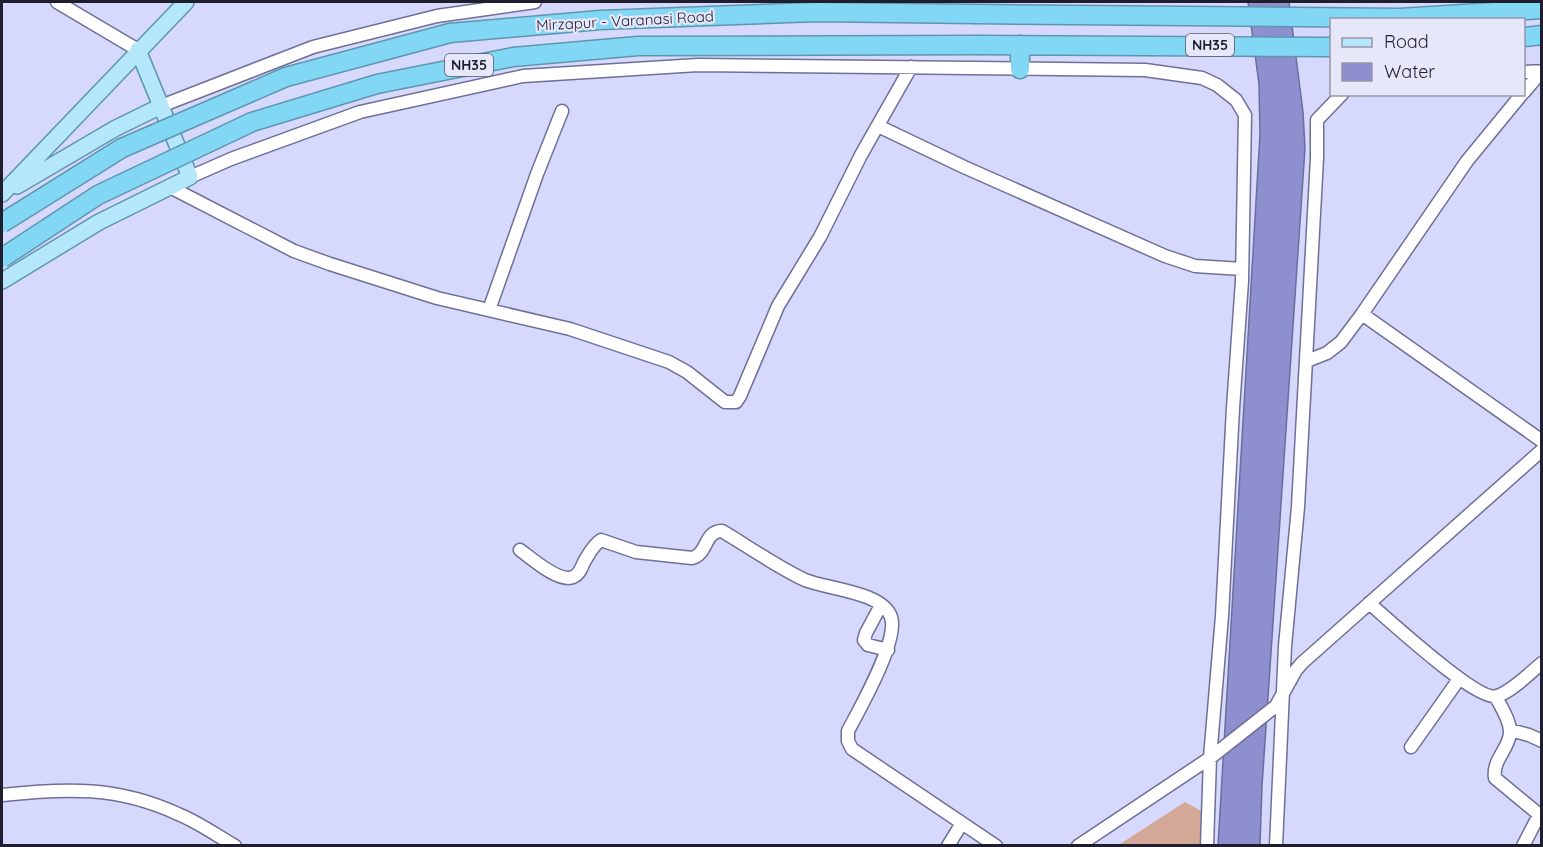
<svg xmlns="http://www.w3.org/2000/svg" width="1543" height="847" font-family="Quicksand,sans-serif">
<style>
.green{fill:#d4a897}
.water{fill:#8d8fcf;stroke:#6c6d9f;stroke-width:1.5}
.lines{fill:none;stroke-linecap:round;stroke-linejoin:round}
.minor-casing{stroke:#6e7098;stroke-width:15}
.major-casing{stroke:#5f96af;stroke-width:18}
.highway-casing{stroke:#5f96af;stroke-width:21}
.minor{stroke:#fff;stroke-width:12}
.major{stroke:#b4e7f9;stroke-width:15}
.highway{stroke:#82d7f5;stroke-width:18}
.highway-bridge-casing{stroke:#5f96af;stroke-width:21;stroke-linecap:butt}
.highway-bridge{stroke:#82d7f5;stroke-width:18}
.labels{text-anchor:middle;stroke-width:4.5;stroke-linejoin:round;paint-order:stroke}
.shield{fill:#e6e7f9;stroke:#5a5a6b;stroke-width:1.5}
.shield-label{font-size:14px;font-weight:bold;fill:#1e1e2e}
.street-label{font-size:15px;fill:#1e1e2e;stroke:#e6e7f9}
</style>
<rect width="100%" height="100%" fill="#d6d8fc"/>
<!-- green -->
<path class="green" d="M 1185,802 L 1203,812 L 1201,845 L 1117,846 Z"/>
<!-- water -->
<path class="water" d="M 1248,2 L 1289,2 L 1303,112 L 1305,148 L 1262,786 L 1260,845 L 1218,846 L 1260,134 L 1259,84 Z"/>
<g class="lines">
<!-- minor casing -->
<g class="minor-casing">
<path id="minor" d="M 57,2 L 138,50
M 1524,72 L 1542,71
M 1524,92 L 1542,71
M 161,106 L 313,47 L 437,16 L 535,2
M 878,126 L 964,167 L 1165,256 L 1195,266 L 1242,269
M 190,177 L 231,159 L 360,112 L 523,76 L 698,65 L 1145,70 L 1202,78 L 1217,85 L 1236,100 L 1245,115 L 1242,281 L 1233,408 L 1222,616 L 1210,758 L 1207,846
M 170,187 L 294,251 L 330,264 L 437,298 L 570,329 L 669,362 L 687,372 L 725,402 L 736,402 L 740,396 L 778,306 L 820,237 L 861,155 L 911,67
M 489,310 L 537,174 L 562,111
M 1362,314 L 1542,441
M 1307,361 L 1327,353 L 1341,342 L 1362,314 L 1467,161 L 1522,94
M 520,550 C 531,558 559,583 573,577 C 579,575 582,567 584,562 C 589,554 593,545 601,540 L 636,552 L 692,558 C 708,554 704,531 722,531 C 749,547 777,567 805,580 C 827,589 883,592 891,617 C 899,640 860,708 848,731 L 848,741 L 852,749 L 996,846
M 1369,603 C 1388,619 1477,702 1497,696 C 1511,692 1531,672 1542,663
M 881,605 L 866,633 L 864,640 L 868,645 L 888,650
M 1496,697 C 1501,707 1511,722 1510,733 C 1509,749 1492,760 1495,778 L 1542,817
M 1510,730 L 1529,735 L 1542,741
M 1411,747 L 1459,679
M 2,795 C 66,788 118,786 178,814 C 198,822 216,835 235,846
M 948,846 L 962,823
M 1078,846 L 1210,758 L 1276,706 L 1296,670 L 1302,663 L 1542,450
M 1276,846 L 1285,646 L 1298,507 L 1317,158 L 1317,120 L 1342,94
M 1523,846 L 1539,815"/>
</g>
<!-- major casing -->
<g class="major-casing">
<path id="major" d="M 17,186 L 116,128 L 161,106
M 2,194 L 186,2
M 2,281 L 99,222 L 190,177 L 138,50"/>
</g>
<!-- highway casing -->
<g class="highway-casing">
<path id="highway" d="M 976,14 L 1400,18 L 1542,9
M 1524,37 L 1542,35
M 978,45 L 1332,47
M 1020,69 L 1020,45"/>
</g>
<!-- minor -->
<use href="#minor" class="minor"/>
<!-- major -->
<use href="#major" class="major"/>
<!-- highway -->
<use href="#highway" class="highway"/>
<!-- highway-bridge casing -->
<g class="highway-bridge-casing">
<path id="highway-bridge" d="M 2,223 L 122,148 L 286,77 L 450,33 L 600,20 L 816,12 L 976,14
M 2,258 L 98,195 L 252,122 L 377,84 L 513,57 L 638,46 L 978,45"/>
</g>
<!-- highway-bridge -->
<use href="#highway-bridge" class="highway-bridge"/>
</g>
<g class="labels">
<!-- shield labels -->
<g class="shield">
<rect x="1186" y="34" width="48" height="22" rx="4.5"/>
<rect x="445" y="54" width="48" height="22" rx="4.5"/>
</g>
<g class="shield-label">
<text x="1210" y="50">NH35</text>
<text x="469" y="70">NH35</text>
</g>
<!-- street labels -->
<g class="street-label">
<text transform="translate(625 21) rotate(-3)" y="5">Mirzapur - Varanasi Road</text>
</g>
</g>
<!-- border -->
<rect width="1543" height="847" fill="none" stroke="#1e1e2e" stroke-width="6"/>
<!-- legend -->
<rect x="1330" y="18" width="195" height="78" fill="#e6e7f9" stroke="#9697a8" stroke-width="1.5"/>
<rect x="1342" y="38" width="30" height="9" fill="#b4e7f9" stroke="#9697a8" stroke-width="1.5"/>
<text x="1384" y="48" font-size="18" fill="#1e1e2e">Road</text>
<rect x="1342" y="63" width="30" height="18" fill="#8d8fcf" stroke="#9697a8" stroke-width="1.5"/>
<text x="1384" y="78" font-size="18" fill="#1e1e2e">Water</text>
</svg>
